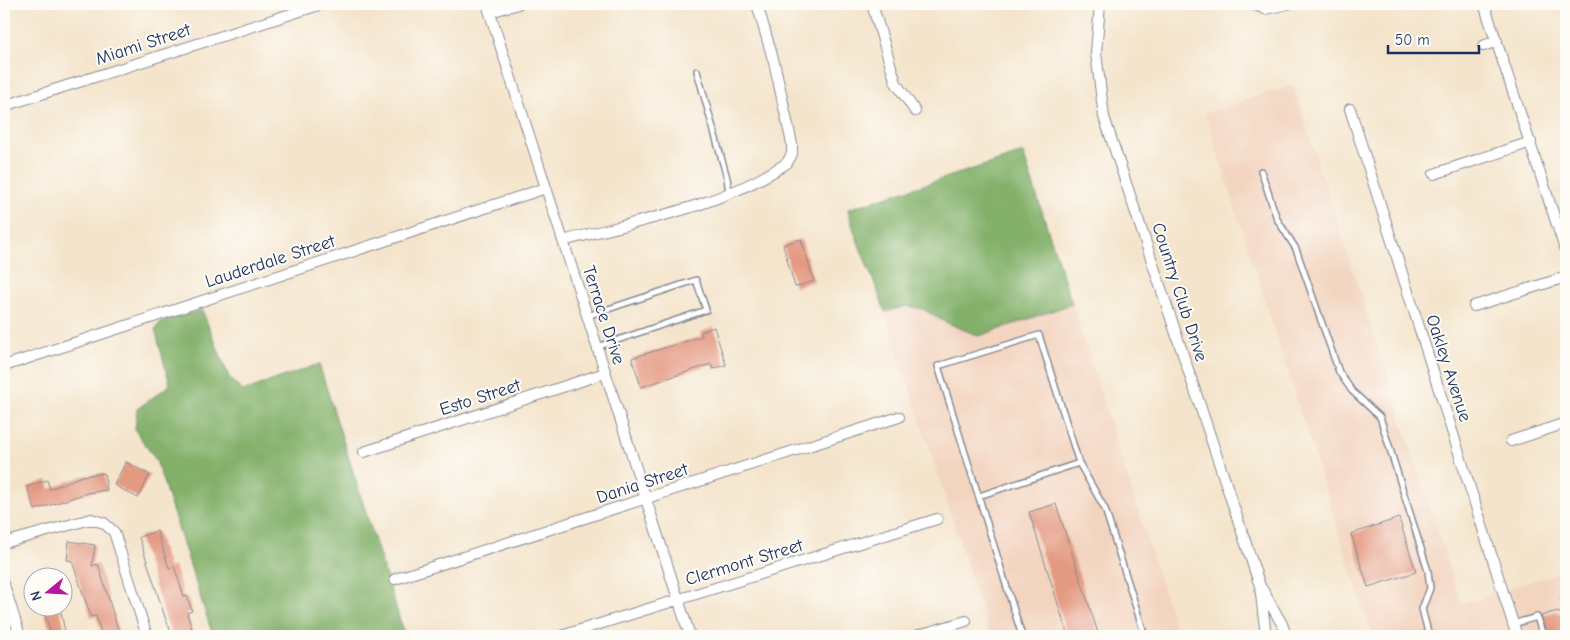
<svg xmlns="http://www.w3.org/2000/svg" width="1570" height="640" font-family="'Comic Neue',sans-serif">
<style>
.built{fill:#f3d4bf}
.forest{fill:#83b16a;stroke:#4f7064}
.building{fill:#e49981}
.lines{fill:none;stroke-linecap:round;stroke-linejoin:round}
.service-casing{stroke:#888a94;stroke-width:8}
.minor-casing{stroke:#888a94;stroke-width:12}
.service{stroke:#fff;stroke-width:5}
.minor{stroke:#fff;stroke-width:10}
.labels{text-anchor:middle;stroke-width:4;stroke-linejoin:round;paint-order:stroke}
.street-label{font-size:18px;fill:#1b2f5e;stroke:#fdfcf7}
</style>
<rect width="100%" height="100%" fill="#fdfcf7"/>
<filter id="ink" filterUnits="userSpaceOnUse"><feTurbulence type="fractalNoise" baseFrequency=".02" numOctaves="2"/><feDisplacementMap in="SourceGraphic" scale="10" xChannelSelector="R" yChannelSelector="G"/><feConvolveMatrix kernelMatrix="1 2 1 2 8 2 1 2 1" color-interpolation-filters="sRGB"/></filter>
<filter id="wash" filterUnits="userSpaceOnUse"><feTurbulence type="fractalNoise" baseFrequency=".0096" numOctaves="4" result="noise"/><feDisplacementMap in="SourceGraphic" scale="20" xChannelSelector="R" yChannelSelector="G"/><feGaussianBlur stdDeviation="1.12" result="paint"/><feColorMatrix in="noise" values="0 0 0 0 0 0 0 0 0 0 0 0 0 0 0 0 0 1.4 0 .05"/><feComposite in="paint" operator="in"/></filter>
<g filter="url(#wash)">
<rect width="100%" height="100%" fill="#f4e4cb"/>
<!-- built -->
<path class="built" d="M 1293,85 L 1461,604 L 1566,570 L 1566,636 L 1372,636 L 1205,113 Z
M 1072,304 L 1178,636 L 990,636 L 885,312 L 906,306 L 923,309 L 943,321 L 979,336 Z"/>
<!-- forest -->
<path class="forest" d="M 1023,153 L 1072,304 L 979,336 L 943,321 L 923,309 L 906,306 L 885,312 C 874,277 856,245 848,209 Z
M 202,310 L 229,377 L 243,391 L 319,364 L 405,636 L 213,636 L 156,460 L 135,430 L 137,409 L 170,385 L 155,329 L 161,322 Z"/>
<g id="blocks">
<!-- building -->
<path class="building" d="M 801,239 L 814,281 L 795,287 L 783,245 Z
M 714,327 L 726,365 L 713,369 L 711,364 L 641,387 L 632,358 L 702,336 L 701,332 Z
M 126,462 L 150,475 L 138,498 L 114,485 Z
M 104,473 L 107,490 L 87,493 L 35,510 L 27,487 L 47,480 L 50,489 L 82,476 Z
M 1056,504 L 1099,636 L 1068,636 L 1029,512 Z
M 1399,518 L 1416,572 L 1368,587 L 1351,534 Z
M 157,531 L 169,568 L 174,566 L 184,597 L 187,596 L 192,611 L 187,613 L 194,636 L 173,636 L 166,620 L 139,537 Z
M 69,541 L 95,545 L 92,566 L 98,564 L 120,636 L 102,636 L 96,616 L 91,617 L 72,561 L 67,560 Z
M 49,608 L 60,608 L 66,636 L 52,636 L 43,609 Z
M 1557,611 L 1558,613 L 1566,611 L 1566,636 L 1547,636 L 1541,616 Z"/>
</g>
</g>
<g filter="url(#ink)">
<use href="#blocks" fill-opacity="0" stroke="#888a94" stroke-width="1"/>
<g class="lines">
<!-- service casing -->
<g class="service-casing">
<path id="service" d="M 697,71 L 727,178 L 729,193
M 1261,171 L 1277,219 L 1296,249 L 1339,372 L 1352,391 L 1380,417 L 1428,571 L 1430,588 L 1422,609 L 1429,636
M 587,316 L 696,280 L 706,310 L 597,347
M 979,496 L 1079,463
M 1564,598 L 1566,598
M 1513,624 L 1537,617 L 1543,636
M 1022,636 L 938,366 L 1039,335 L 1079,463 L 1105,509 L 1145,636"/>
</g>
<!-- minor casing -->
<g class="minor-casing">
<path id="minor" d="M 487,4 L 690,636
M 872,4 L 896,83 L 915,111
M 1100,4 L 1096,53 L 1104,117 L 1260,586 L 1266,636
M 1253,4 L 1265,9 L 1288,4
M 1484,4 L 1566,252
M 490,12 L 518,4
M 1483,46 L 1497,41
M 4,106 L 322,4
M 1350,109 L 1517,636
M 1434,174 L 1531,142
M 563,241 C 637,221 722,207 787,163 L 792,154 L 792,144 L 775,66 L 757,4
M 1474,306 L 1566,277
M 4,366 L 546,188
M 1511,441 L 1566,423
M 364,452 L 605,373
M 4,543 L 91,519 L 104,523 L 114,532 L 147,636
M 395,579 L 899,417
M 4,585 L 20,636
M 1262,589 L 1282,624 L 1286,636
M 561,636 L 937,519
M 916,636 L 966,621"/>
</g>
<!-- service -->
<use href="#service" class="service"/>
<!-- minor -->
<use href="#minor" class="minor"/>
</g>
</g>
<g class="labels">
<!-- street labels -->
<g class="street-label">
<text transform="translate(143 44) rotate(-18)" y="6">Miami Street</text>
<text transform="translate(270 261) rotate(-18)" y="6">Lauderdale Street</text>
<text transform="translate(1180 292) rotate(72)" y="6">Country Club Drive</text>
<text transform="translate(604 315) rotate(72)" y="6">Terrace Drive</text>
<text transform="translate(1449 368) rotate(72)" y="6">Oakley Avenue</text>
<text transform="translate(480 397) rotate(-18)" y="6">Esto Street</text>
<text transform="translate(642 483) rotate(-18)" y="6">Dania Street</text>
<text transform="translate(744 562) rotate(-17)" y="6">Clermont Street</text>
</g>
</g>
<!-- margin -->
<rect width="1570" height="640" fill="none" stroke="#fdfcf7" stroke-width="20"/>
<!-- north arrow -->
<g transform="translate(48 592) rotate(252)"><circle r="24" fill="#fdfcf7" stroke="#a3aaba"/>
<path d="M0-4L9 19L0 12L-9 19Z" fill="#b5179e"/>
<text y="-8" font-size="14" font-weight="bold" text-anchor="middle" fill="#1b2f5e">N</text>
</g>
<!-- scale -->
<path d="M1388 45v8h91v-8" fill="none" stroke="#1b2f5e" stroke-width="2.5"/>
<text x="1395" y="45" font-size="15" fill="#1b2f5e" stroke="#fdfcf7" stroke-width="4" paint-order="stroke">50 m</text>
</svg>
